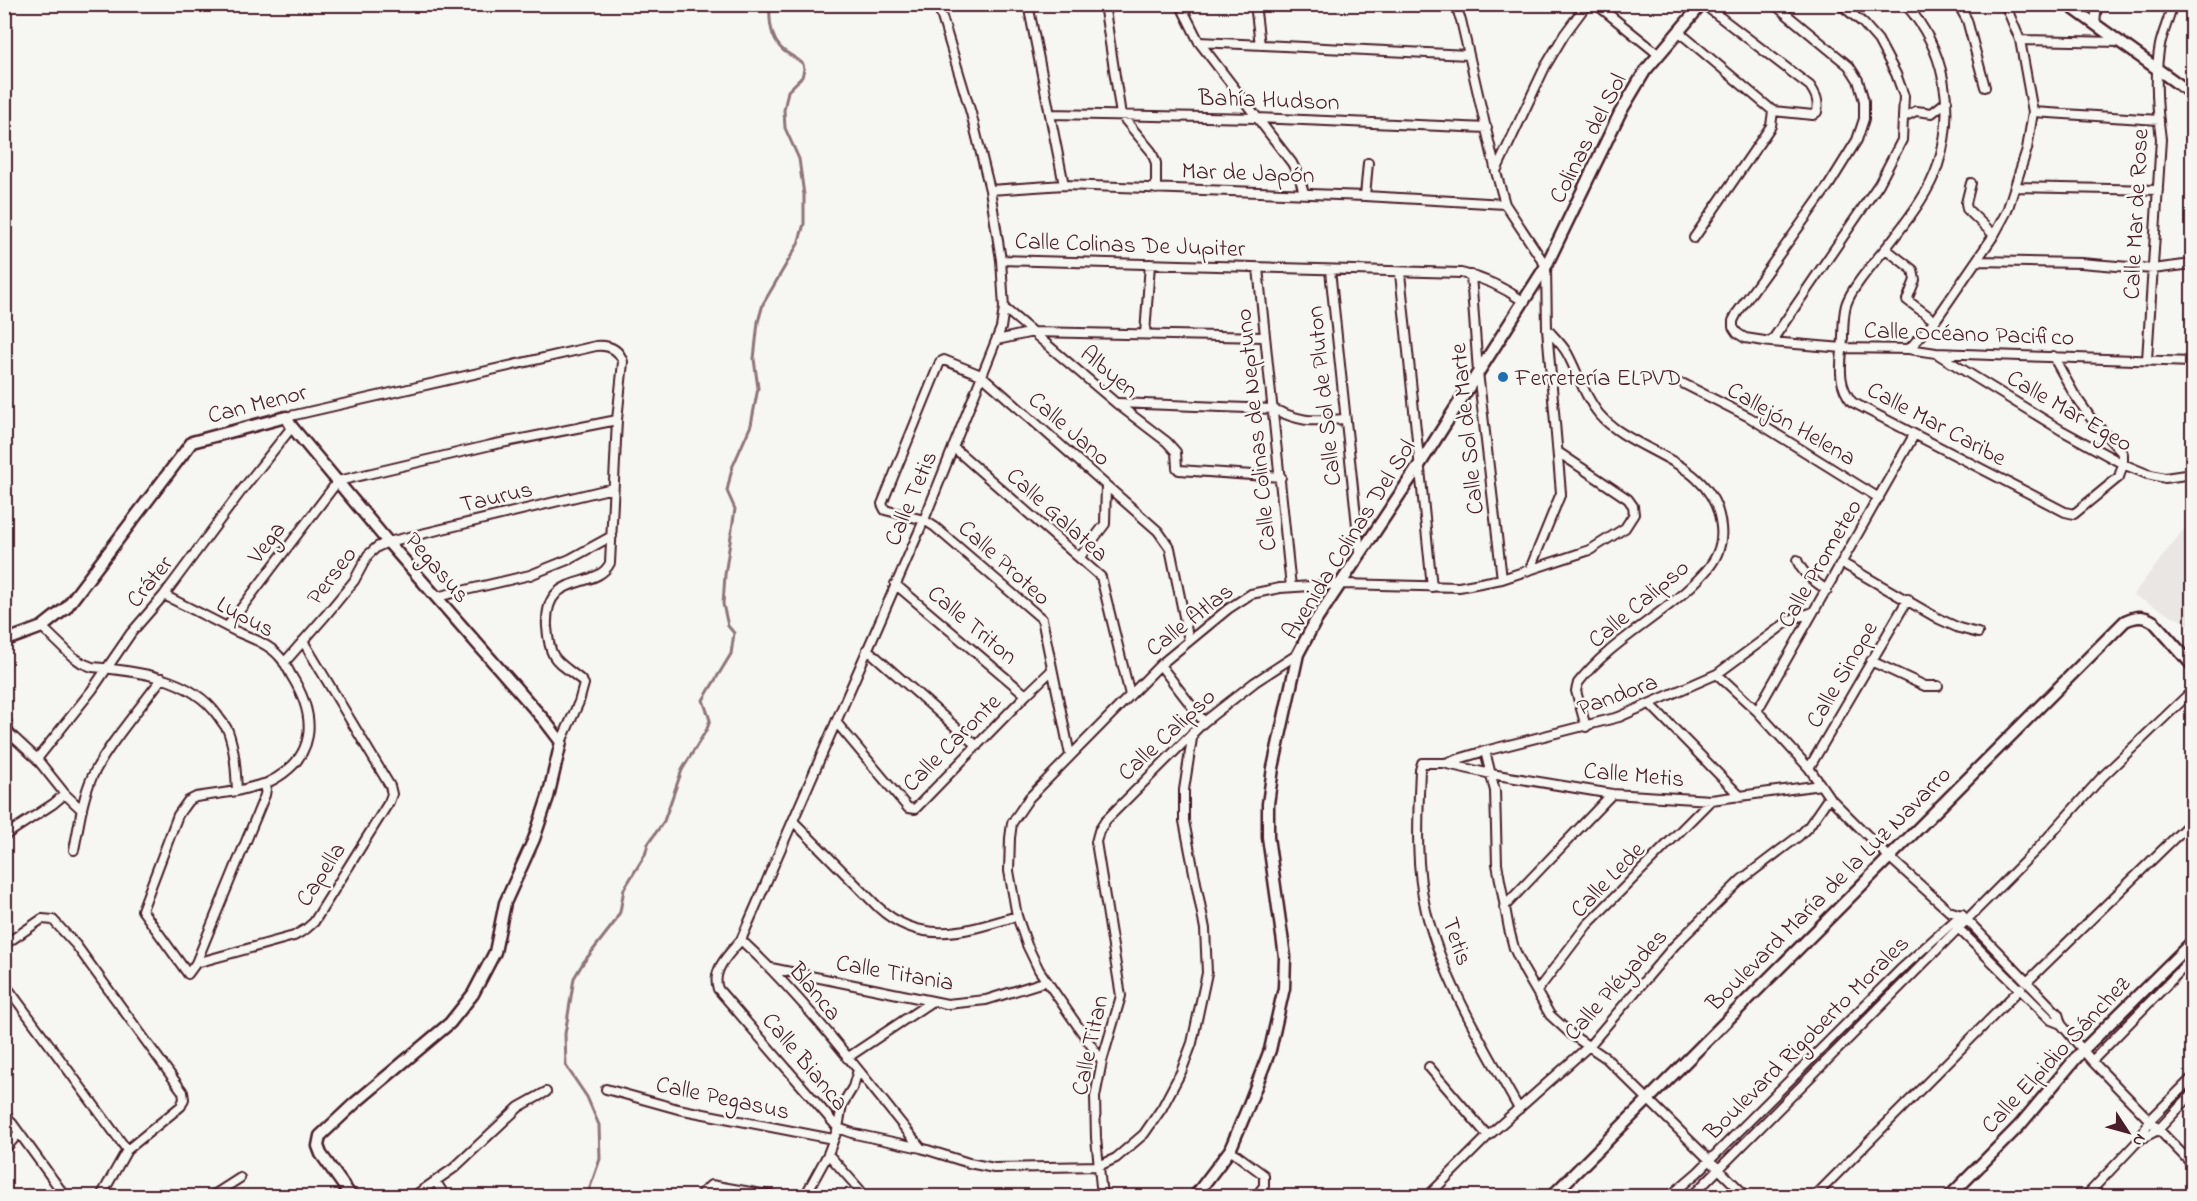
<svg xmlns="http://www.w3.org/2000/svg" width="2197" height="1201" font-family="'Indie Flower',sans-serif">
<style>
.built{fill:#e9e6e3}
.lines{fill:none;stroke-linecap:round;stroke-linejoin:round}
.stream{stroke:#8e747a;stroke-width:3}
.street-casing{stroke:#4a1f2b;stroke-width:12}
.secondary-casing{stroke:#4a1f2b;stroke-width:15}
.street{stroke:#f6f6f2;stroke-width:8}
.secondary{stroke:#f6f6f2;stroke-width:10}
.poi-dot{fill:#1f6fb2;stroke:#f6f6f2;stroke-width:2}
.labels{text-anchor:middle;stroke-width:5;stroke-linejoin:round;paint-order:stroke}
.street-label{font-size:24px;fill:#4a1f2b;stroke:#f6f6f2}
.poi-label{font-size:24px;fill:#4a1f2b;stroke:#f6f6f2;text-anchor:start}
</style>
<rect width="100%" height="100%" fill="#f6f6f2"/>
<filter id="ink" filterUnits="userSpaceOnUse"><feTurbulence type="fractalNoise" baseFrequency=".0167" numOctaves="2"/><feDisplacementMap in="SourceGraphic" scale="12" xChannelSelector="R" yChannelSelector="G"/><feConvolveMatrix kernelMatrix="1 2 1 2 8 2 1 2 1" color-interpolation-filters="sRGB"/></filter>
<g filter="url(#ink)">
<!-- built -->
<path class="built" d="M 2192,527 L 2192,626 L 2133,595 L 2183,530 Z"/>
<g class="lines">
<!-- stream -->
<path class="stream" d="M 587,1196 L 600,1159 L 599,1125 L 587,1097 L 566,1066 L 565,1034 L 574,978 L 583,963 L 614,923 L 620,912 L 624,889 L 645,855 L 648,844 L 664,821 L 682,770 L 707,729 L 710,720 L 703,700 L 731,654 L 734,633 L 728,626 L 723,604 L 725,575 L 735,509 L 727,491 L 732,468 L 751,425 L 758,388 L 754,359 L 758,322 L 763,304 L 798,244 L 804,224 L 804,195 L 799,159 L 785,128 L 784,110 L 788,91 L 802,77 L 804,69 L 803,64 C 797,58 789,55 783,50 C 770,39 769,20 770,4"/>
<!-- street casing -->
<g class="street-casing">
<path id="street" d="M 1028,4 L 1064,185
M 1104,4 L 1121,115 L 1151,151 L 1156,163 L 1156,189
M 1180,4 L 1199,42 L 1292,163 L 1300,179 L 1304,193
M 1255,4 L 1260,45
M 1455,4 L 1461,20 L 1496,172 L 1505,204 L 1546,266 L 1547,329 L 1561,493 L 1530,569
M 1596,4 L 1658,54
M 1774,4 L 1849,66 L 1858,80 L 1864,101 L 1864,119 L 1857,140 L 1829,185 L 1737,313 L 1733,321 L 1733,327 L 1737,333 L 1745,338 L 1771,342 L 1843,348 L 1909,349 L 1936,353 L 2192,362
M 1905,4 C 1945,48 1956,109 1938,165 C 1930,190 1912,214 1896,235 C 1883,253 1852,285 1846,305 C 1842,320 1844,336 1842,351 C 1840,370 1839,386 1852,402 L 2065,512 L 2074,514 L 2119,477 L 2123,464 L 2123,454 L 2090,417 L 2074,394 L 2053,356
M 1958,4 L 1967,20 L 1985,87
M 2095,24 L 2097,4
M 1679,32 L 1773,111 L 1813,115 L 1817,112 C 1819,101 1816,95 1810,86 L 1703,4
M 2020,40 L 2120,42
M 1199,42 L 1468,55
M 2033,112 L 2159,120
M 1050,114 L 1257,118 L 1487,128
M 1904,117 L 1916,111 L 1932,113 L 1947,101
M 1496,171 L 1545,67 L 1564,35 L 1587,4
M 1971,183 L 1966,203 L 1967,209 L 1994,235
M 2015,187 L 2158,190
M 990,190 L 1064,185 L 1365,196 L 1505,204
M 1365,196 L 1368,163
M 1694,238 L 1771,126 L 1773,111
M 1886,249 L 1913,270 L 1915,280 L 1907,300 L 1935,321
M 1001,260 L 1461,273 C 1485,278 1503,287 1523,301
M 1978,261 L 2081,263 L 2153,269 L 2192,264
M 1258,268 L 1291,587
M 1330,270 L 1360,554
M 1400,273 L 1432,587
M 1471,275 L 1478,372 L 1502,579
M 1004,308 L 1116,403 L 1167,442 L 1176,452 L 1177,468 L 1179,470 L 1281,477
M 1547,329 C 1554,337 1562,344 1567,353 C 1578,373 1584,396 1599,414 C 1634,455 1715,459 1721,527 C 1723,544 1716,560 1705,572 C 1668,614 1613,638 1578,683 L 1576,691 L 1586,727
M 1145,334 L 1150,264
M 997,340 L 1033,332 L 1264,337
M 1771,342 L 1879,184 L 1902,140 L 1904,96 L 1896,74 L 1878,40 L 1863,23 L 1840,4
M 1909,349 L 1935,321 L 1994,235 L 2007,211 L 2027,149 L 2033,112 L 2020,40 L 2005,4
M 1939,355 L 2061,430 L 2123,464 L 2147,474 L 2165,478 L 2192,474
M 2147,360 L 2161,139 C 2157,109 2154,75 2160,45 C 2163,31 2170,18 2172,4
M 1684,384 L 1749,417 L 1879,498
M 1118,403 L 1273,409 C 1304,423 1311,421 1345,419
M 286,417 L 596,346 C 609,345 619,349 623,362 L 617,420 L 610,563 C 596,592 544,569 547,627 C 550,661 555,659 580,679 L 584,684 L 579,702 L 561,742
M 953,447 L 1101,577 L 1130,695
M 1080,557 L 1105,524 L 1106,486
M 1797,560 C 1803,575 1814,581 1827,590
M 1842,563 L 1939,619 L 1959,628 L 1978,633
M 895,584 L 1026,695
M 164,595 C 188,607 211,619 235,631 C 249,637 269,644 279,656 C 284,661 288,669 291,675 C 318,718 317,759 267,783 L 265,795 L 196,963 L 188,974 L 142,910 L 178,815 L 188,801 L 196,797 L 237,791 L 267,783
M 436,597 L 530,575 L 570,559 L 612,536
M 42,627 L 72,656 L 82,663 L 92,667 C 136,671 191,677 218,716 C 221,721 226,726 228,731 C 235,750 236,771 237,791
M 227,627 L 338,481 L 491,445 L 617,420
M 867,649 L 977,746
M 1871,661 L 1925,686 L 1938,686
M 284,663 L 326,615 L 354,581 L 368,555 L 377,547 L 388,542 L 613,488
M 1160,665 L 1204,722
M 1717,674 L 1757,711 L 1809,768 L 1829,797 L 1889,857 L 1949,911 L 1961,915 L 1967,920 L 2058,1014 L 2061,1024 L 2092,1061 L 2192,1164
M 1651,705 L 1741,797
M 4,709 L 9,733 L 37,759 L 65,794 L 82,810
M 1757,711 L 1914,435
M 836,722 L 908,808 L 915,809 L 1026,695 L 1051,671
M 1485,751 L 1495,791 L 1497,864 L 1509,929 L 1514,948 L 1524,970 L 1550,1015 L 1572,1035 L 1606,1058 L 1746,1196
M 1070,755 L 1042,619 L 935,527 L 924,520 L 885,510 L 882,504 L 940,362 L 944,360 L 981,375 L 1158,531 L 1170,548 L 1189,641
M 37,759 L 92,690 L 131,633 L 164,595 L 242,490 L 292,427
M 1447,764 L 1491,774 L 1612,794 L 1711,800 L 1821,785
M 1809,768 L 1908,599
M 793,821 L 878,907 C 921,947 967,931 1017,916
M 4,836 L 53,804 L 65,794
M 74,850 C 79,826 82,799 92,777 C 107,746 141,707 162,678
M 1504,907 L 1612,794
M 1956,926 L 2051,1020 L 2061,1024
M 741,940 C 807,1001 864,1078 921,1148
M 4,945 L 42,919 L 53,920 L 76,945 L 183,1092 L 184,1099 L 181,1106 L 127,1150 L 101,1196
M 196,963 L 294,936 L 306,929 L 314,922 L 389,802 L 392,794 L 390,786 L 303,641
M 771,968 L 947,1004 L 986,1000 L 1047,981
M 2028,981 L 2192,821
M 4,983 L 127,1150
M 1537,991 L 1587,925 L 1711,800
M 847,1058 L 931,1002
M 1102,1061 L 1039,970 L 1027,945 L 1017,916 L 1009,871 L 1010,838 L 1012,823 L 1029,798 L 1160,665 L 1228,609 L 1251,594 L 1280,588 L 1342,584 L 1459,587 L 1502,579 L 1590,550 L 1625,528 L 1634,514 L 1633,506 L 1628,499 L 1558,452
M 2092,1061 L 2192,959
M 1429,1067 L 1488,1136
M 606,1089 L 678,1109 L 833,1139
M 1519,1109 C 1484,1046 1444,982 1426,911 C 1415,865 1418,817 1420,770 L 1422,763 L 1445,763 L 1485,751 L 1619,717 L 1717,674 L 1790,620 L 1813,612
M 4,1112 L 65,1196
M 838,1128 L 718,989 C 711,970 730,953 741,940 L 924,520 L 1001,328 L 1004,308 L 1001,260 L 990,190 L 971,113 L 938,4
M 838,1128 L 855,1134 L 921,1148 L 969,1163 L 994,1168 L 1099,1166 L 1116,1158 L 1144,1134 L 1162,1108 L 1181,1072 L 1192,1043 L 1207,973 L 1205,929 L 1184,821 L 1184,790 L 1193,732
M 2140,1140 L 2149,1121 L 2192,1078
M 4,1150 L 19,1133
M 1230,1150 L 1264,1175 L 1264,1186 L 1256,1196
M 828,1154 L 860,1190 L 858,1196
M 436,1182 L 445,1196
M 212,1196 L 240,1178
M 414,1196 L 454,1168 L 519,1107 L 546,1092
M 700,1196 L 702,1193 L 711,1185 L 774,1196
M 805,1196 L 828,1154 L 838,1128 L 842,1105 L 853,1087 L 858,1070
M 1102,1196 L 1096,1138 L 1095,1097 L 1102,1061 L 1121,996 L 1096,842 L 1099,831 L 1106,820 L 1204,722 L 1255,682 L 1298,654
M 1428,1196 L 1488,1136 L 1590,1045 L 1674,946 L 1741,880 L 1799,836 L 1809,826 L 1829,797
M 1670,1196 L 1698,1172 L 1900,970 L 1962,914
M 1692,1196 L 2041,845 L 2102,777 L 2192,691
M 1815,1196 L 2021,988
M 2086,1196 L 2139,1140 L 2158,1130 L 2192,1094"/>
</g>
<!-- secondary casing -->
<g class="secondary-casing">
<path id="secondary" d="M 2067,4 L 2192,94
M 4,641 L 42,627 L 66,608 L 192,442 L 286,417 L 292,427 L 388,542 L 545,721 L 561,742 L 548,797 L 534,839 L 505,903 L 495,952 L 473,994 L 450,1023 L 355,1103 L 320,1136 L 318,1146 L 321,1154 L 351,1196
M 1195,1196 L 1230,1150 L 1248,1107 L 1270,1050 L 1284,988 L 1285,957 L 1268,837 L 1268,804 L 1273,768 L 1298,654 L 1315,622 L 1420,464 L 1546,266 L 1620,113 L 1645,71 L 1702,4
M 1552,1196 L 2125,621 C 2136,616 2143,615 2154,622 L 2192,665
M 1950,1196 L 2020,1125 L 2082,1051 L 2192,942"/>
</g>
<!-- street -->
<use href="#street" class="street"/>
<!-- secondary -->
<use href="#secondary" class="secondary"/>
</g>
</g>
<!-- markers -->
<circle class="poi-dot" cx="1503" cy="377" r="6"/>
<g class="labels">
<!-- street labels -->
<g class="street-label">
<text transform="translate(1269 99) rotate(2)" y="8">Bahía Hudson</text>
<text transform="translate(1587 138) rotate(-63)" y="8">Colinas del Sol</text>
<text transform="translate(1248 172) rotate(2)" y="8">Mar de Japón</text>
<text transform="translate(2135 214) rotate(-87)" y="8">Calle Mar de Rose</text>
<text transform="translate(1130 244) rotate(2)" y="8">Calle Colinas De Jupiter</text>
<text transform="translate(1969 333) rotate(2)" y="8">Calle Océano Pacifico</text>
<text transform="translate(1110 371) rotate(40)" y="8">Albyen</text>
<text transform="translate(1323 396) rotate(-96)" y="8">Calle Sol de Pluton</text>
<text transform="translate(257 403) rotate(-14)" y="8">Can Menor</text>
<text transform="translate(2070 410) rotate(30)" y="8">Calle Mar Egeo</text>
<text transform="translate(1792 423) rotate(30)" y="8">Callejón Helena</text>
<text transform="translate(1937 423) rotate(28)" y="8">Calle Mar Caribe</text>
<text transform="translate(1070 428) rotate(41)" y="8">Calle Jano</text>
<text transform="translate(1466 429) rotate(-96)" y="8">Calle Sol de Marte</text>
<text transform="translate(1255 430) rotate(-96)" y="8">Calle Colinas de Neptuno</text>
<text transform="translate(496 496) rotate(-13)" y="8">Taurus</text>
<text transform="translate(910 498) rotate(-67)" y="8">Calle Tetis</text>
<text transform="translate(1058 514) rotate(42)" y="8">Calle Galatea</text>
<text transform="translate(1348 539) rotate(-58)" y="8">Avenida Colinas Del Sol</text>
<text transform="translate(266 542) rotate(-53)" y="8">Vega</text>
<text transform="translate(1005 562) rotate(42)" y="8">Calle Proteo</text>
<text transform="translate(1819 563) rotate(-60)" y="8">Calle Prometeo</text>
<text transform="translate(438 567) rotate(49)" y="8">Pegasus</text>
<text transform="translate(331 575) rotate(-53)" y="8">Perseo</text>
<text transform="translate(149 581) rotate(-51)" y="8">Cráter</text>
<text transform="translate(1638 603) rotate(-40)" y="8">Calle Calipso</text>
<text transform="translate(246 616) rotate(28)" y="8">Lupus</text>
<text transform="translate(1189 619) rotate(-38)" y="8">Calle Atlas</text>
<text transform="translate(973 624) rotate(40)" y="8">Calle Triton</text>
<text transform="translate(1841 674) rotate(-60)" y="8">Calle Sinope</text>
<text transform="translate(1617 694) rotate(-20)" y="8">Pandora</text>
<text transform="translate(1166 734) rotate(-43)" y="8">Calle Calipso</text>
<text transform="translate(951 742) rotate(-45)" y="8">Calle Caronte</text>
<text transform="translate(1634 774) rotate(5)" y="8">Calle Metis</text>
<text transform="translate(320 874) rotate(-57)" y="8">Capella</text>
<text transform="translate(1607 879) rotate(-46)" y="8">Calle Lede</text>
<text transform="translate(1828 888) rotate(-45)" y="8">Boulevard María de la Luz Navarro</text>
<text transform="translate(1458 941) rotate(71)" y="8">Tetis</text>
<text transform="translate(895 972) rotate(10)" y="8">Calle Titania</text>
<text transform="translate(1615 984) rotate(-48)" y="8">Calle Pléyades</text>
<text transform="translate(816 991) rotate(50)" y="8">Blanca</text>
<text transform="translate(1806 1037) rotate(-45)" y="8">Boulevard Rigoberto Morales</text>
<text transform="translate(1089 1045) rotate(-78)" y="8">Calle Titan</text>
<text transform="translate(2055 1054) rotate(-47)" y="8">Calle Elpidio Sánchez</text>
<text transform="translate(806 1061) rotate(50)" y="8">Calle Bianca</text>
<text transform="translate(723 1097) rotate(12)" y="8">Calle Pegasus</text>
</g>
<!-- poi labels -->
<g class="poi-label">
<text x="1515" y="385">Ferretería ELPVD</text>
</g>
</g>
<!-- margin -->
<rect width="2197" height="1201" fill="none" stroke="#f6f6f2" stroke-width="24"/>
<rect x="12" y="12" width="2173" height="1177" fill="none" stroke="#4a1f2b" stroke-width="2" filter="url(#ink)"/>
<!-- north arrow -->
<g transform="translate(2128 1132) rotate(126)" stroke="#f6f6f2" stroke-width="4.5" paint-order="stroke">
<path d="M0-4.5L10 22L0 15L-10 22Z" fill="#4a1f2b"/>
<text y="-9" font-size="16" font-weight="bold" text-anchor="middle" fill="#4a1f2b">N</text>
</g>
</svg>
